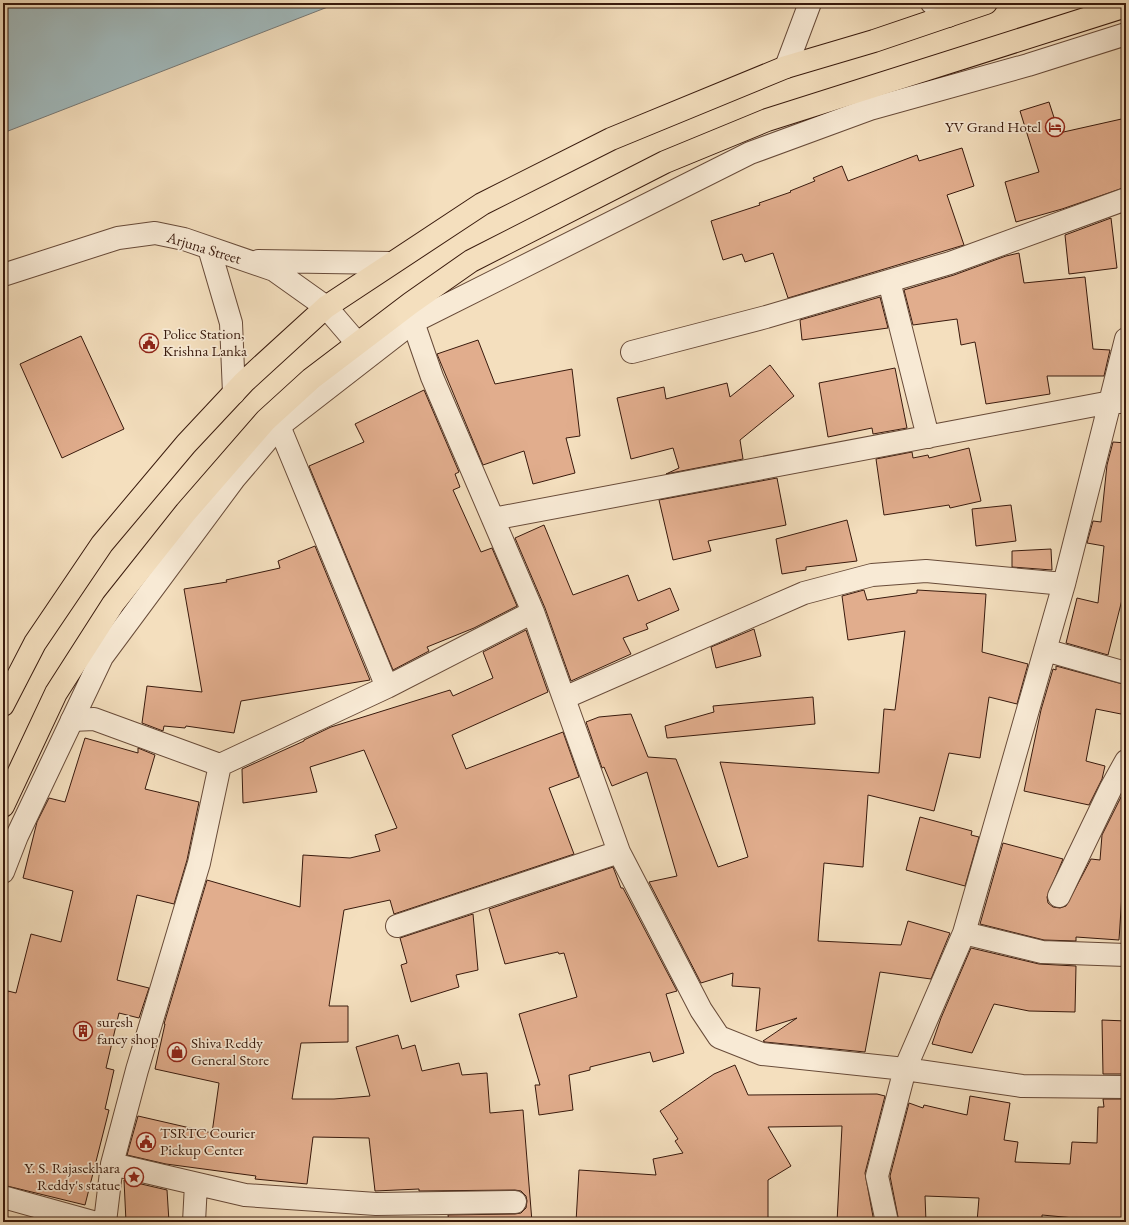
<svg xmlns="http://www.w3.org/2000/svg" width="1129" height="1225" font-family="'EB Garamond',serif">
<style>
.water{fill:#a1babd;stroke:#777a77}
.building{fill:#e1ad8d;stroke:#391a0d}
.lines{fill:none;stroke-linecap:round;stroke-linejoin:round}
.minor-casing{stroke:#684b39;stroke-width:24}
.tertiary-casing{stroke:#684b39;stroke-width:24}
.trunk-casing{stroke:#391a0d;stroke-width:24}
.minor{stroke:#f8ead5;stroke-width:22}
.tertiary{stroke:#f8ead5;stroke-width:22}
.trunk{stroke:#f4dfbe;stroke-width:22}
.labels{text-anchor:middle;stroke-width:3.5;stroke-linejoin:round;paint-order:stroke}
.poi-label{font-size:15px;fill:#391a0d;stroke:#f8ead5;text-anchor:start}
.street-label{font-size:15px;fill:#391a0d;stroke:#f8ead5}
</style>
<rect width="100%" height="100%" fill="#f4dfbe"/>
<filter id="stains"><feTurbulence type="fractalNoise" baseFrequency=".005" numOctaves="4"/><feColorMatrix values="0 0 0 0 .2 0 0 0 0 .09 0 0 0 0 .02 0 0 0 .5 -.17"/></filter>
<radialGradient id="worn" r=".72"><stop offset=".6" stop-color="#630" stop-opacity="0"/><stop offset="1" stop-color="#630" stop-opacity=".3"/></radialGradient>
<!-- water -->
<path class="water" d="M 3,3 L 338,3 L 3,133 Z"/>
<!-- building -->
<path class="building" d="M 1049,102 L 1059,133 L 1126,118 L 1126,187 L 1062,209 L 1016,222 L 1005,182 L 1039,172 L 1020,111 Z
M 962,148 L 974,186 L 947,195 L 964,245 L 788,298 L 773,253 L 745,262 L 742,254 L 723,260 L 711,221 L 760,205 L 759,203 L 791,192 L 790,191 L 815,181 L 813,178 L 842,166 L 848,181 L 917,155 L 919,161 Z
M 1111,218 L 1117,268 L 1069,274 L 1065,235 Z
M 1019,253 L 1024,283 L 1085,277 L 1093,349 L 1110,350 L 1104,376 L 1047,376 L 1050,394 L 986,404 L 975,342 L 961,345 L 957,319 L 913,325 L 904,290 L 954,275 L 1006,256 Z
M 880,297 L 888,328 L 802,340 L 800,320 Z
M 81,336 L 124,429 L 62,458 L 20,364 Z
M 478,340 L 495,384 L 572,369 L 580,436 L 566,438 L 575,473 L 533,484 L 524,451 L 483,465 L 437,354 Z
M 770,365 L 794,396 L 740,440 L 743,459 L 666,474 L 679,468 L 673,448 L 631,459 L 617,398 L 664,387 L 666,399 L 727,383 L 730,397 Z
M 895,368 L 907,428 L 873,434 L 872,428 L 828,437 L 819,383 Z
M 424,390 L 459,472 L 455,474 L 460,487 L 453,490 L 481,552 L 492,548 L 517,606 L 474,628 L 427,647 L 429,651 L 393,670 L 309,466 L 364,442 L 355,424 Z
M 1113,442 L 1126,443 L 1126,584 L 1108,655 L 1066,643 L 1077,598 L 1098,603 L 1104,546 L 1087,543 L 1093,521 L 1101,522 L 1107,465 Z
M 969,448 L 981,501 L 950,508 L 949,505 L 884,515 L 876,459 L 912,452 L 913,458 L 928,455 L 929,458 Z
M 777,478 L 786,525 L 708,541 L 711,551 L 673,560 L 659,500 Z
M 1011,505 L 1016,541 L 976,546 L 972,509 Z
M 847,520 L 857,561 L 806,567 L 806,570 L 782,574 L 776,539 Z
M 544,525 L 573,595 L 628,575 L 638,601 L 670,588 L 679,610 L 646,624 L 648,629 L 623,638 L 631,654 L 571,681 L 545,608 L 515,538 Z
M 315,546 L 370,680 L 241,701 L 234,733 L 186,726 L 185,728 L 164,726 L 163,731 L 142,723 L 147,686 L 202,692 L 184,589 L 227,582 L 226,580 L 280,568 L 278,561 Z
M 1051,549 L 1052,570 L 1012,567 L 1012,551 Z
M 864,590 L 867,600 L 917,593 L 917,590 L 986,594 L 982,652 L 1028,664 L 1017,704 L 989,697 L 980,758 L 949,753 L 934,811 L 868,795 L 863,867 L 824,863 L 818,941 L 901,945 L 908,921 L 950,933 L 931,979 L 880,972 L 865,1052 L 765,1042 L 763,1041 L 797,1018 L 756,1031 L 760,988 L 732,986 L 733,973 L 701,983 L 649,882 L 677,876 L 647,772 L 612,786 L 604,767 L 602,768 L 586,722 L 599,717 L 631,714 L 648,757 L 676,759 L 718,867 L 748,857 L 720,762 L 879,773 L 884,709 L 895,710 L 905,631 L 848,640 L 842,596 Z
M 754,629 L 761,656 L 716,668 L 711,647 Z
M 526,630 L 548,692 L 452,735 L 466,769 L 563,732 L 579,777 L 549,788 L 574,854 L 394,914 L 390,900 L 344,910 L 329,1006 L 348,1006 L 348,1042 L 301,1043 L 292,1099 L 334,1099 L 370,1096 L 356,1047 L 398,1035 L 402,1049 L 415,1045 L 422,1071 L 459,1063 L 462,1075 L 487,1073 L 490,1113 L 523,1110 L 532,1222 L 449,1222 L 448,1215 L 515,1214 L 521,1213 L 526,1208 L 527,1201 L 526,1196 L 521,1191 L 515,1190 L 419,1191 L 419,1189 L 375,1191 L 369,1138 L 313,1137 L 307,1184 L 255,1179 L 256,1176 L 166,1164 L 127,1155 L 138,1116 L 212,1133 L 219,1083 L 155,1069 L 165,1024 L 164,1024 L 207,880 L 300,907 L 303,855 L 350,858 L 380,851 L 375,835 L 397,828 L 364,750 L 310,767 L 317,792 L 243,803 L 242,769 L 304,741 L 304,740 L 331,727 L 450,690 L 453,696 L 493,678 L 483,652 Z
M 1056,666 L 1126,685 L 1126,715 L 1096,709 L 1086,761 L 1105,766 L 1102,779 L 1089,805 L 1024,791 L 1041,710 L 1053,669 L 1056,670 Z
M 813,697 L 815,724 L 667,738 L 665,726 L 714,712 L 713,706 Z
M 85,738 L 138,753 L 138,748 L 155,755 L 145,789 L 199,802 L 187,860 L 174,904 L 137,895 L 117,980 L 149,988 L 139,1018 L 119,1013 L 106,1068 L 114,1070 L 105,1109 L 109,1110 L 85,1205 L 3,1185 L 3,1012 L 8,991 L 16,993 L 31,934 L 61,942 L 73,891 L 23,878 L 37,822 L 49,798 L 65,802 Z
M 1126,787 L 1126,894 L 1122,894 L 1119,940 L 1076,937 L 1076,941 L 1044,940 L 980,924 L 1003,843 L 1063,859 L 1047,897 L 1048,903 L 1053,907 L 1060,908 L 1066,906 L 1091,859 L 1100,860 L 1102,835 Z
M 920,817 L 972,831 L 971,835 L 979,837 L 965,886 L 906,870 Z
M 613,867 L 621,888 L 623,888 L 677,991 L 666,994 L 684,1053 L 653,1062 L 650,1052 L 590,1067 L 590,1070 L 569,1075 L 573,1110 L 539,1115 L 535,1085 L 540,1085 L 519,1014 L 577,997 L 564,953 L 559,954 L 558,952 L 505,964 L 489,909 Z
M 473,914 L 478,970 L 456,975 L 459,987 L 411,1002 L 401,965 L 407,963 L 400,938 Z
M 971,948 L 1039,964 L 1076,966 L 1075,1012 L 1029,1011 L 994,1004 L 972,1053 L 932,1044 L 941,1018 Z
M 1102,1020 L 1126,1021 L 1126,1074 L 1103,1074 Z
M 735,1065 L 748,1095 L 877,1094 L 885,1096 L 865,1173 L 874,1222 L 837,1222 L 842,1126 L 768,1127 L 791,1166 L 768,1180 L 768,1222 L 576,1222 L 579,1170 L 656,1175 L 653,1159 L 683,1153 L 675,1141 L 678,1139 L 660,1111 L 714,1074 Z
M 970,1096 L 1010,1103 L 1004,1140 L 1018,1142 L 1015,1162 L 1070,1164 L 1072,1142 L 1097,1143 L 1098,1107 L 1104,1107 L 1103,1099 L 1126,1099 L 1126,1222 L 1096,1222 L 1096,1220 L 1042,1215 L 1042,1220 L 1010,1220 L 1010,1222 L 977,1222 L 979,1198 L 925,1196 L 926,1222 L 899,1222 L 890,1176 L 909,1103 L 923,1108 L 924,1105 L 967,1115 Z
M 124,1180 L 167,1190 L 169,1222 L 126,1222 Z"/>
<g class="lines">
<!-- minor casing -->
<g class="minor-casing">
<path id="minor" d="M 889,281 L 928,437
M 413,322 L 432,377 L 533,612 L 619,852 L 701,1010 L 719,1037 L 762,1054 L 905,1069 L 1022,1086 L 1126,1087
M 632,352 L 766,317 L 950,263 L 1126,199
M 279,426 L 387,687
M 493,519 L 1111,402 L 1125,402
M 1045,650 L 1126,673
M 564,698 L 804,593 L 872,575 L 926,571 L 1064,584
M 72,720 L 94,719 L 220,765
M 1059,896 L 1111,788 L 1126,761
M 397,926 L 619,852
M 964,933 L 1042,952 L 1126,955
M 112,1164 L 245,1195 L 376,1204 L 515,1202
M 3,1197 L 93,1222
M 105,1222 L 112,1164 L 137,1070 L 199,863 L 220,765 L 387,687 L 533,612
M 194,1222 L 196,1184
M 887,1222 L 877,1176 L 905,1069 L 964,933 L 1064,584 L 1126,339"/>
</g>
<!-- tertiary casing -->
<g class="tertiary-casing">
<path id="tertiary" d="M 932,3 L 948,16
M 786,67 L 810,3
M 209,248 L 231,323 L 234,393
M 258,261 L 391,263
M 3,275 L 118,238 L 155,233 L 184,239 L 274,270 L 326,307 L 357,343
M 3,872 L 17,836 L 102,657 L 234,479 L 279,426 L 413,322 L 750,153 L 870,109 L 1028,65 L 1126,34"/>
</g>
<!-- trunk casing -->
<g class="trunk-casing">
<path id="trunk" d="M 3,705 L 35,643 L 102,544 L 186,444 L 244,382 L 326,307 L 482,204 L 611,139 L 786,67 L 874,41 L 986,3
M 3,806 L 56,693 L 113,604 L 186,512 L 266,420 L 311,379 L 411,303 L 471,261 L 665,162 L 767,120 L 1126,6"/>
</g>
<!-- minor -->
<use href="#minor" class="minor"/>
<!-- tertiary -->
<use href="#tertiary" class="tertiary"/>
<!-- trunk -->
<use href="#trunk" class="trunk"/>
</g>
<!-- icons -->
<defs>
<g id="hotel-ring" transform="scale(1)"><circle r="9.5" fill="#f8ead5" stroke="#8f2418" stroke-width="1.5"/><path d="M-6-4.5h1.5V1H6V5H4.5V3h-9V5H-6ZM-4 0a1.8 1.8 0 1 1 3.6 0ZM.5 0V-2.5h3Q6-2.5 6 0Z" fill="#8f2418"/></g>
<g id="civic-ring" transform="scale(1)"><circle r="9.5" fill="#f8ead5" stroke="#8f2418" stroke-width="1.5"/><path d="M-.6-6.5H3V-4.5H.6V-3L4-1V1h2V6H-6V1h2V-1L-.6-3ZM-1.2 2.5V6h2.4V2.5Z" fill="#8f2418"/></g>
<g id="building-ring" transform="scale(1)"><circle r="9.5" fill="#f8ead5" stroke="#8f2418" stroke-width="1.5"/><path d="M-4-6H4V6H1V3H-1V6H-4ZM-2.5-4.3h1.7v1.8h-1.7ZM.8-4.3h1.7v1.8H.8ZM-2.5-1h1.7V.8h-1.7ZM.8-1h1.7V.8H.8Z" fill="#8f2418"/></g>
<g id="shop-ring" transform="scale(1)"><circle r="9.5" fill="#f8ead5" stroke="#8f2418" stroke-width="1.5"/><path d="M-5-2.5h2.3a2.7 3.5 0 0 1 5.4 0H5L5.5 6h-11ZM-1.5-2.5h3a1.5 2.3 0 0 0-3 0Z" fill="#8f2418"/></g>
<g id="sight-ring" transform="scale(1)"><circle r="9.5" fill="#f8ead5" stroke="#8f2418" stroke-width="1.5"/><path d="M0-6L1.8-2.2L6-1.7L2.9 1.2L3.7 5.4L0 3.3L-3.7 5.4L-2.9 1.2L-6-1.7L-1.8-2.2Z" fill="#8f2418"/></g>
</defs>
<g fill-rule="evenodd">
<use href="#hotel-ring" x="1055" y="127"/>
<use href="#civic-ring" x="149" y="343"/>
<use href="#building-ring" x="83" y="1031"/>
<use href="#shop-ring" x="177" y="1052"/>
<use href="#civic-ring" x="146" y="1142"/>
<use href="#sight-ring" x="134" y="1177"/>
</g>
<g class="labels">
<!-- poi labels -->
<g class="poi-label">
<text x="1041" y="132" text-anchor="end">YV Grand Hotel</text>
<text x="163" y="339">Police Station,<tspan x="163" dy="17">Krishna Lanka</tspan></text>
<text x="97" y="1027">suresh<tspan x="97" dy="17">fancy shop</tspan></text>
<text x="191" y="1048">Shiva Reddy<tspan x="191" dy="17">General Store</tspan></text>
<text x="160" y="1138">TSRTC Courier<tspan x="160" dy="17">Pickup Center</tspan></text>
<text x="120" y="1173" text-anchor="end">Y. S. Rajasekhara<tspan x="120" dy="17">Reddy's statue</tspan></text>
</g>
<!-- street labels -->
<g class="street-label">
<text transform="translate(204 248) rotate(17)" y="5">Arjuna Street</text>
</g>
</g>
<!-- margin -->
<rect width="1129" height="1225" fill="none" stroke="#f4dfbe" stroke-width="16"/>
<rect x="4" y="4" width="1121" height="1217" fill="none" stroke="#391a0d" stroke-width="2"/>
<rect x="8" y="8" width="1113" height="1209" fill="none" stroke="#391a0d"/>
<rect width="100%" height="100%" filter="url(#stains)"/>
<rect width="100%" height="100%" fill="url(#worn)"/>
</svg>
